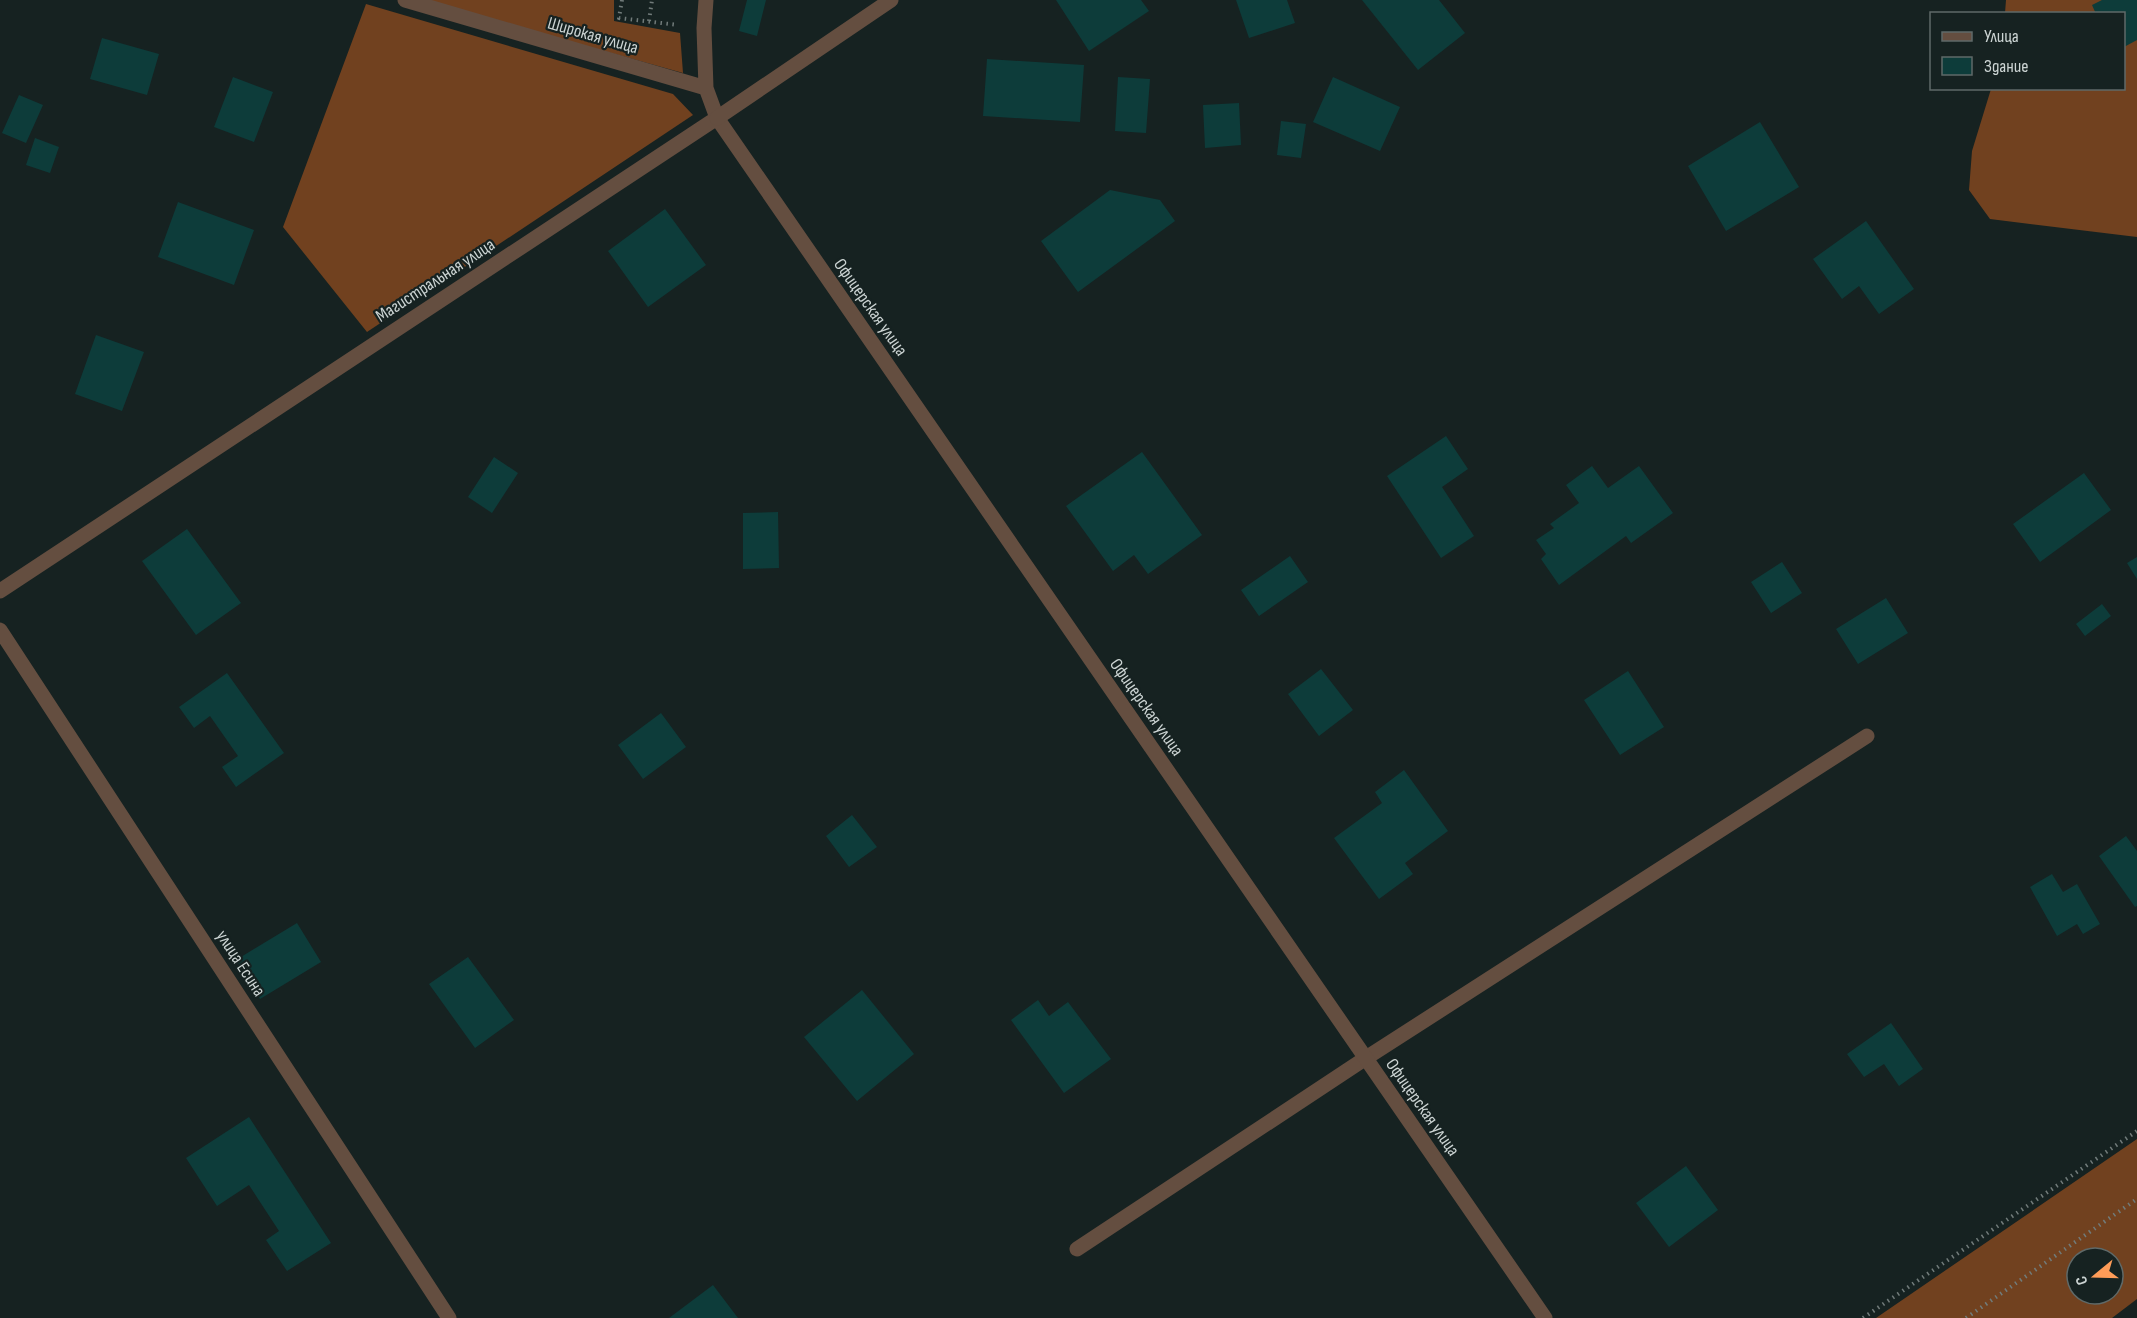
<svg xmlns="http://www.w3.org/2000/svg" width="2137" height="1318" font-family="'Sofia Sans Condensed',sans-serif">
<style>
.forest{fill:#71411f;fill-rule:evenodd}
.building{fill:#0d3c3a}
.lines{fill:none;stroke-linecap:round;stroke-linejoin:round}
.path{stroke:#717b7a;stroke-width:4;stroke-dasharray:1.5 4.5;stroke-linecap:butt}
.service{stroke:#644e40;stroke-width:15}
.minor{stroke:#644e40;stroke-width:15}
.tertiary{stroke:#644e40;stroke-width:15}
.labels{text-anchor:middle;stroke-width:4.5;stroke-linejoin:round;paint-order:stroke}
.street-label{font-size:18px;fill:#ccd4d3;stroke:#162221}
</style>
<rect width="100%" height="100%" fill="#162221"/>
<!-- forest -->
<path class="forest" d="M 421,0 L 614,0 L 614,21 L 680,33 L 683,73 Z
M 2006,0 L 2137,0 L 2137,237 L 1990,219 L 1969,190 L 1972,151 L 1991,89 L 2124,88 L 2124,14 L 2005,13 Z
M 366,4 L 673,94 L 693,115 L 367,332 L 283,227 Z
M 2137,1139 L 2137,1299 L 2112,1318 L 1876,1318 ZM 2077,1258 L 2113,1258 L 2113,1294 L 2077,1294 Z"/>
<!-- building -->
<path class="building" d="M 747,0 L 766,0 L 757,36 L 739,31 Z
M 1056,0 L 1141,0 L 1149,11 L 1089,51 Z
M 1236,0 L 1287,0 L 1295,23 L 1249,38 Z
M 1362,0 L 1439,0 L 1465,33 L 1418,70 Z
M 2102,0 L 2137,0 L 2137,40 L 2124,47 L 2124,14 L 2096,14 L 2092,5 Z
M 102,38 L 159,54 L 147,95 L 90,79 Z
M 987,59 L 1084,65 L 1080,122 L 983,116 Z
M 233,77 L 273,92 L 254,142 L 214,127 Z
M 1118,77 L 1150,79 L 1146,133 L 1115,131 Z
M 1333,77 L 1400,107 L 1380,151 L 1313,122 Z
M 19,95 L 43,105 L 26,143 L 2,133 Z
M 1239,103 L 1241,145 L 1205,148 L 1203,105 Z
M 1281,121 L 1306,124 L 1301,158 L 1277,155 Z
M 1760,122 L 1799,187 L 1726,231 L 1688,166 Z
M 35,138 L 59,147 L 50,173 L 26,165 Z
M 1110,190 L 1160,200 L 1175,221 L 1078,292 L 1041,241 Z
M 178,202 L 254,230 L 234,285 L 158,257 Z
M 665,209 L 706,265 L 648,307 L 608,251 Z
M 1866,221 L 1914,289 L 1879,314 L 1859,286 L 1842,299 L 1813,259 Z
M 96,335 L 144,352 L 122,411 L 75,394 Z
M 1446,436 L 1468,469 L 1442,487 L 1474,536 L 1441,558 L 1387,476 Z
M 1142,452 L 1202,535 L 1148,574 L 1134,555 L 1113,571 L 1066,506 Z
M 494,457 L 518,473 L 492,513 L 468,497 Z
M 1592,466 L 1608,488 L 1639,466 L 1673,513 L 1631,543 L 1626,536 L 1559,585 L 1541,559 L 1546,554 L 1536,540 L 1554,528 L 1550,524 L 1579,503 L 1566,485 Z
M 2084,473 L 2111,510 L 2040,562 L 2013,524 Z
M 778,512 L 779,568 L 743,569 L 743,513 Z
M 187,529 L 241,603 L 196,635 L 142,561 Z
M 1290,556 L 1308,582 L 1259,616 L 1241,590 Z
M 2137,557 L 2137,579 L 2127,563 Z
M 1782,562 L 1802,593 L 1771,613 L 1751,582 Z
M 1886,598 L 1908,633 L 1858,664 L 1836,629 Z
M 2102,604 L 2111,616 L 2085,636 L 2076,624 Z
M 1321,669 L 1353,710 L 1319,736 L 1288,694 Z
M 1628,671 L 1664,727 L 1620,755 L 1584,700 Z
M 227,673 L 284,753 L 236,787 L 222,767 L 238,756 L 210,716 L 194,728 L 179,707 Z
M 661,713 L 686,747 L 643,779 L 618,745 Z
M 1404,770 L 1448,831 L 1405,863 L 1413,874 L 1379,899 L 1334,838 L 1382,803 L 1375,792 Z
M 852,815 L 877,847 L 849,867 L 826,836 Z
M 2126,836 L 2137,851 L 2137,906 L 2135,907 L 2099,856 Z
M 2052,874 L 2063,892 L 2077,884 L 2100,924 L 2083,934 L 2077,924 L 2057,936 L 2030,887 Z
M 297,923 L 321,962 L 260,999 L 236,960 Z
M 468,957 L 514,1020 L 475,1048 L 429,984 Z
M 862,990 L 914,1054 L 857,1101 L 804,1037 Z
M 1038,1000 L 1049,1016 L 1068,1002 L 1111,1059 L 1064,1093 L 1011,1020 Z
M 1891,1023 L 1923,1069 L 1899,1086 L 1884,1064 L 1864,1077 L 1847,1054 Z
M 249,1117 L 331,1243 L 287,1271 L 266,1240 L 279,1231 L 249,1185 L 217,1206 L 186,1158 Z
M 1686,1166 L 1718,1210 L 1669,1247 L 1636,1203 Z
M 713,1285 L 738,1318 L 669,1318 Z"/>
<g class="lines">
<!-- path -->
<path class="path" d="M 622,0 L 619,18 L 678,25
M 649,21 L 652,0
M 1863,1318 L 2137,1131
M 1966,1318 L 2137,1199"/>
<!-- service -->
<path class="service" d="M 1077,1249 L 1366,1058 L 1867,736"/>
<!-- minor -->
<path class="minor" d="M 405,0 L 706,88 L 717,118 L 1545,1318
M 706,0 L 704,28 L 706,88
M 0,591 L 717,118
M 0,630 L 449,1318"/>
<!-- tertiary -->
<path class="tertiary" d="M 717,118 L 891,0"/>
</g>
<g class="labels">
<!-- street labels -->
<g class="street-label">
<text transform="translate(593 35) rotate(16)" y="6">Широкая улица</text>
<text transform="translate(435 280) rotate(-33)" y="6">Магистральная улица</text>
<text transform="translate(871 307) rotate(55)" y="6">Офицерская улица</text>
<text transform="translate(1147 707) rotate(55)" y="6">Офицерская улица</text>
<text transform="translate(241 963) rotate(57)" y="6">улица Есина</text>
<text transform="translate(1423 1107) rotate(55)" y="6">Офицерская улица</text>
</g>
</g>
<!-- legend -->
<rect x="1930" y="12" width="195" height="78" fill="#162221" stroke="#5f6968" stroke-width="1.5"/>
<rect x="1942" y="32" width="30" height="9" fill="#644e40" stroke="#5f6968" stroke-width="1.5"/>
<text x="1984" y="42" font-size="18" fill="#ccd4d3">Улица</text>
<rect x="1942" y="57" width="30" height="18" fill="#0d3c3a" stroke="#5f6968" stroke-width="1.5"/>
<text x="1984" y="72" font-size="18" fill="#ccd4d3">Здание</text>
<!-- north arrow -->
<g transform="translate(2095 1276) rotate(251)"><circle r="28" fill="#162221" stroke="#5f6968" stroke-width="1.5"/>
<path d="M0-4.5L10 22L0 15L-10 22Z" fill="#fe9c58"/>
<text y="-9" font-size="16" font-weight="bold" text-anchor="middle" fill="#ccd4d3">С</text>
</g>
</svg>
